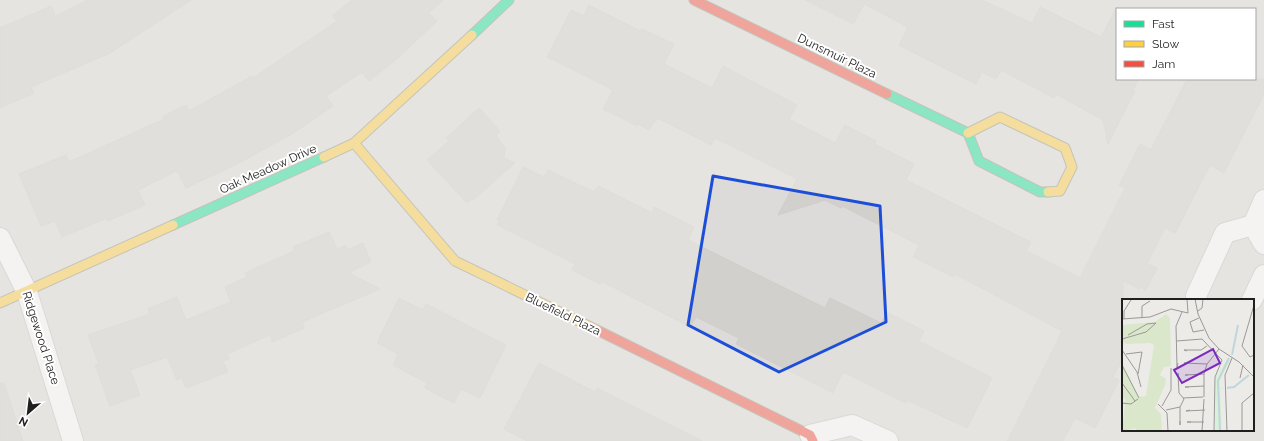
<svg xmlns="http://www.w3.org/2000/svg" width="1264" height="441" font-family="Raleway,sans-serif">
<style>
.residential{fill:#dcdbd9;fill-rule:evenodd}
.building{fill:#d2d0cd;stroke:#d0cdca}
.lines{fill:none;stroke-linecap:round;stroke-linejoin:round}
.street-casing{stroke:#c4c3c2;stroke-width:22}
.fast-casing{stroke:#949582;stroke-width:11}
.slow-casing{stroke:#949582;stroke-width:11}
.jam-casing{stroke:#949582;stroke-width:11}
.street{stroke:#fcfcfc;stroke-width:20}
.fast{stroke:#16e098;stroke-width:9}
.slow{stroke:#ffcf43;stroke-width:9}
.jam{stroke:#f24e42;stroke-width:9}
.marked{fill:none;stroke:#1d4ed8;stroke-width:3;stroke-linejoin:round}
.labels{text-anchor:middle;stroke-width:4;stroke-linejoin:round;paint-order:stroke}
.street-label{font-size:12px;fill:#1f1f1f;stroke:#fff}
.inset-river{fill:none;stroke:#bfd6dd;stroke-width:2}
.inset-road{fill:none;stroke:#9b9998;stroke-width:1}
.view{fill:#7b2cbf;fill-opacity:0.15;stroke:#7b2cbf;stroke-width:2}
.inset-edge{fill:none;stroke:#1f1f1f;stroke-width:2}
</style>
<rect width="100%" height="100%" fill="#edebe8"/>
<!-- residential -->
<path class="residential" d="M 0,0 L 1264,0 L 1264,441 L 0,441 ZM 1117,9 L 1255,9 L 1255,79 L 1117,79 ZM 1123,300 L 1253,300 L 1253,430 L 1123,430 Z"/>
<!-- building -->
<path class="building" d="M 88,0 L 191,0 L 110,53 L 31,87 L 34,93 L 0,108 L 0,28 L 51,6 L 55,16 Z
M 352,0 L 443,0 L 429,13 L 437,21 L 397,59 L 369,81 L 362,72 L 326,96 L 333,106 L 292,134 L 237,164 L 186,188 L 177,171 L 138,190 L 145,205 L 108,221 L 107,218 L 62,237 L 55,221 L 41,226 L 19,174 L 66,155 L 69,162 L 164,119 L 162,117 L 186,105 L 189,111 L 252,76 L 253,78 L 337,21 L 332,16 Z
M 805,0 L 982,0 L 1032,23 L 1040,7 L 1101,37 L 1117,7 L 1117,79 L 1139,79 L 1133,90 L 1135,91 L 1108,144 L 1103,120 L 1056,94 L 1054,98 L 1001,70 L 996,79 L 982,72 L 976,84 L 899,45 L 908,27 L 864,4 L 853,24 Z
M 589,5 L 641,31 L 642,29 L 674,44 L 664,64 L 712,88 L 723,66 L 797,105 L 789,119 L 835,143 L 845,125 L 876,141 L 875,144 L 914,164 L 906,180 L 1031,242 L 1026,251 L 1080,278 L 1125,188 L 1119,185 L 1140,144 L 1151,150 L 1187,79 L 1264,79 L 1264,94 L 1224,173 L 1210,165 L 1175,233 L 1165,228 L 1147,264 L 1157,268 L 1146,290 L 1140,287 L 1139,289 L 1123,281 L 1123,358 L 1113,377 L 1119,380 L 1095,428 L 1075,418 L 1063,441 L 1007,441 L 1062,331 L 955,274 L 953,277 L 913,257 L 919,245 L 842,206 L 841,208 L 825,200 L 778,215 L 797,179 L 715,138 L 711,145 L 657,118 L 649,130 L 638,124 L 637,126 L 603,109 L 613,90 L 547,57 L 571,10 L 584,16 Z
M 479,108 L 500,131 L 496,136 L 505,147 L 504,158 L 515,163 L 473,200 L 472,199 L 467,203 L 427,160 L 449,141 L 446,138 Z
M 523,167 L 544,177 L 548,170 L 594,192 L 598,186 L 652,213 L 654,207 L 694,227 L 688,240 L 825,308 L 830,298 L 881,323 L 887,312 L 924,331 L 919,341 L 992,378 L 967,428 L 907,400 L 906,403 L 843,372 L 833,393 L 736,344 L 739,338 L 696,317 L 690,327 L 601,281 L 600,284 L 572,270 L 575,264 L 497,225 L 500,221 L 497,220 Z
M 329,232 L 337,249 L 346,245 L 348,250 L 363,243 L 371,262 L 349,273 L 380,289 L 302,322 L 304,328 L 273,342 L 270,335 L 227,354 L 229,359 L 223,361 L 228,372 L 186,388 L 182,378 L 177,380 L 167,357 L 130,370 L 140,395 L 110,406 L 95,365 L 99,364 L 88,335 L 150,314 L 148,309 L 177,297 L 186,320 L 231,302 L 225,287 L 247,277 L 245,273 L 294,251 L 293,247 Z
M 399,298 L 423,310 L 426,304 L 506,345 L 480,398 L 461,389 L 454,403 L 425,388 L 427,383 L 393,365 L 398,354 L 377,343 Z
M 539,363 L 595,392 L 597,388 L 702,441 L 527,441 L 504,429 Z
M 0,383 L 4,383 L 23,441 L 0,441 Z"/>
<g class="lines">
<!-- street casing -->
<g class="street-casing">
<path id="street" d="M 1253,225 L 1264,244
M 0,238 L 27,292 L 73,441
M 1197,300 L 1196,296 L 1225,233 L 1253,225 L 1264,200
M 1252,300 L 1264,275
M 810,435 L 852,425 L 888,441"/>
</g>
<!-- fast casing -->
<g class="fast-casing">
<path id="fast" d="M 472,35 L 509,0
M 887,94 L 968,133 L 979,161 L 1040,192 L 1048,192
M 173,225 L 324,157"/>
</g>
<!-- slow casing -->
<g class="slow-casing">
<path id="slow" d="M 968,133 L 1000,117 L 1065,148 L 1072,167 L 1060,191 L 1048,192
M 354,143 L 455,261 L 599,331
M 324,157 L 354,143 L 472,35
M 0,303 L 173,225"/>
</g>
<!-- jam casing -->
<g class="jam-casing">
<path id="jam" d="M 694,0 L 887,94
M 599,331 L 810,435 L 813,441"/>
</g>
<!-- street -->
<use href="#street" class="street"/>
<!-- fast -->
<use href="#fast" class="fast"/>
<!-- slow -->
<use href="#slow" class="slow"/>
<!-- jam -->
<use href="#jam" class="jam"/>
</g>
<!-- marked area -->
<path d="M0 0H1264V441H0ZM 713,176 L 880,206 L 886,322 L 779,372 L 688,325 Z" fill="#edebe8" fill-opacity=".55" fill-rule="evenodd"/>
<path class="marked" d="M 713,176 L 880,206 L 886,322 L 779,372 L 688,325 Z"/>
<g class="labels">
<!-- street labels -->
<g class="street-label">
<text transform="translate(837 56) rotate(26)" y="4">Dunsmuir Plaza</text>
<text transform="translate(268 169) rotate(-24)" y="4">Oak Meadow Drive</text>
<text transform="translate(563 314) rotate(26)" y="4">Bluefield Plaza</text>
<text transform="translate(41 338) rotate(72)" y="4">Ridgewood Place</text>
</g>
</g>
<!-- overview -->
<g transform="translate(1122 299)">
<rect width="132" height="132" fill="#edebe8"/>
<path d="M 44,15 L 48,19 L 49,67 L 42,68 L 38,76 L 44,80 L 43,86 L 33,109 L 39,115 L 40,132 L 14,132 L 14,129 L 0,132 L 3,106 L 0,105 L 4,102 L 0,97 L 0,64 L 17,98 L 24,97 L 32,46 L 28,44 L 5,45 L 0,43 L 0,26 L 33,23 Z" fill="#dae7ca"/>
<path d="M 106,58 L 108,62 L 98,80 L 98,88 L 102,88 L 102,90 L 98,91 L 100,132 L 93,132 L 94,77 Z" fill="#d9f0d9"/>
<path class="inset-river" d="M 110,56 L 116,26M 105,89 L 112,88 L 127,76M 98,132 L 96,82 L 107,59"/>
<path class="inset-road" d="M 73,0 L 76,15 L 87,39 L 97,50 L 117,63 L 132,78M 132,6 L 120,47 L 128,58 L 132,56M 76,12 L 80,9 L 81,0M 20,19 L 20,7 L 28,2M 77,19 L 68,23 L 71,33 L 82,31M 0,20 L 28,18 L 49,10 L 66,14 L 65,0M 2,20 L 2,12 L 9,1M 0,40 L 24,33 L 34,24 L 25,25 L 6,36M 55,42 L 80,40 L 100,61 L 93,78 L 92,132M 0,51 L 15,73 L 19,88M 65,52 L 62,51 L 79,51 L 85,47M 4,55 L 20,53M 56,64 L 55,68 L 54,27 L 60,13M 66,64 L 62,64 L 85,65M 0,66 L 17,99M 16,75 L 20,53M 66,76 L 63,76 L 82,75M 56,77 L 56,74 L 57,94 L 62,100 L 58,108 L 58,126 L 58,122M 118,79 L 121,66M 0,84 L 13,102M 67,88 L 63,88 L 82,87M 82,98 L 82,75 L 85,65 L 97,50M 61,99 L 81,98M 0,104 L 9,105 L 16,100M 36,105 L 45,114 L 46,132M 40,107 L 49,91 L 49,69M 44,111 L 58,108M 68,111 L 64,112 L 83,111M 69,123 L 65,123 L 82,123M 80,132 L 82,100M 105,132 L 103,76 L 110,59M 120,132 L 120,104 L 132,94"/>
<path class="view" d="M 91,50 L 98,64 L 60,84 L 52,71 Z"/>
<rect width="132" height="132" class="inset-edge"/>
</g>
<!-- legend -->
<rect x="1116" y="8" width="140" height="72" fill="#ffffff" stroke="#a5a5a5"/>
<rect x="1124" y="21" width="20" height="6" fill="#16e098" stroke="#a5a5a5"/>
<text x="1152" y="28" font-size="12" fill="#1f1f1f">Fast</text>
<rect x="1124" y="41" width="20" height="6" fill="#ffcf43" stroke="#a5a5a5"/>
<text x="1152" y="48" font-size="12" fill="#1f1f1f">Slow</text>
<rect x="1124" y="61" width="20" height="6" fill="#f24e42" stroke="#a5a5a5"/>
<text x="1152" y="68" font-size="12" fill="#1f1f1f">Jam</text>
<!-- north arrow -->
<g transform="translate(28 413) rotate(208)" stroke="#ffffff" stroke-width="3" paint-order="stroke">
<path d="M0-3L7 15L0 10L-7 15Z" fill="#1f1f1f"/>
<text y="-6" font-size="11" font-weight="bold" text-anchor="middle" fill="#1f1f1f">N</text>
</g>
</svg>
